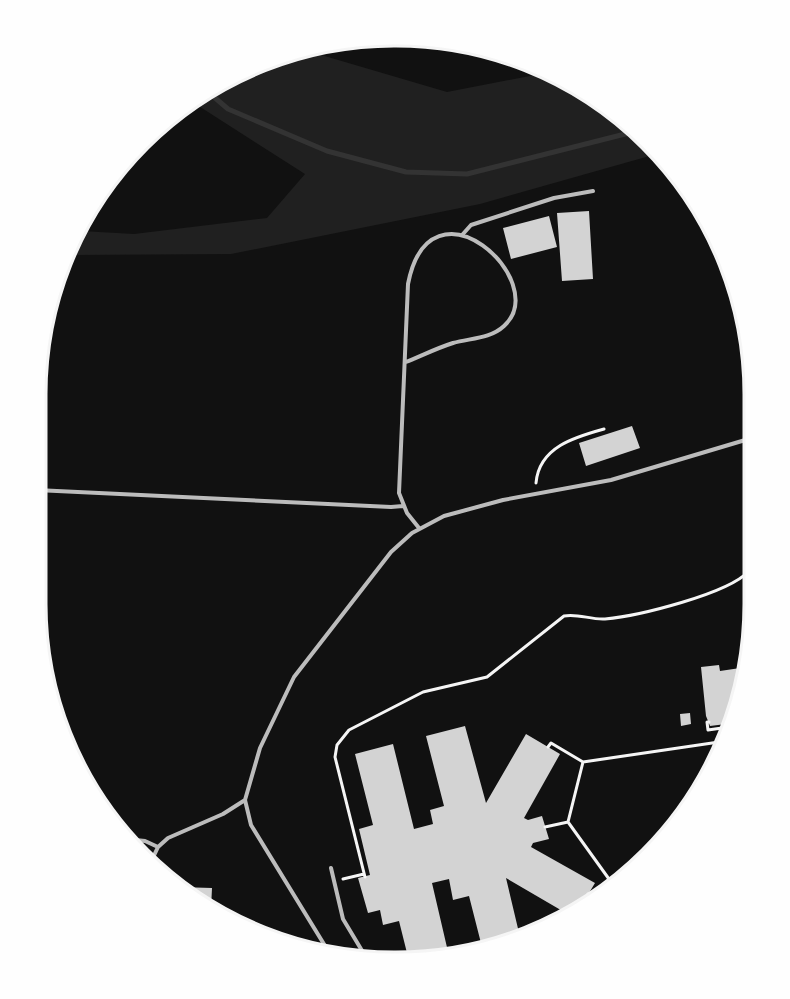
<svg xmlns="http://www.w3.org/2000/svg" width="790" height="999" font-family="Jost,sans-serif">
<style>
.green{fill:#202020}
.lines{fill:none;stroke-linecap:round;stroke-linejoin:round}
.stream{stroke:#333;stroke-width:5}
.building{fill:#d3d3d3}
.path{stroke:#f5f5f5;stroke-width:3}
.service{stroke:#bcbcbc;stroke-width:4}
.rim{fill:none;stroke:#f5f5f5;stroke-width:3}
</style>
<rect width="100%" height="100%" fill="#111"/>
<!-- green -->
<path class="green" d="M 311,52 L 447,92 L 540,74 L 613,110 L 653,155 L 480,204 L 231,254 L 68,255 L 81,231 L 134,234 L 267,218 L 305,174 L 194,103 L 215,84 Z"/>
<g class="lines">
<!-- stream -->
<path class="stream" d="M 207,91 L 228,109 L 327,151 L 406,172 L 467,174 L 633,132"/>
</g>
<!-- building -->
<path class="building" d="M 589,211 L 593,279 L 562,281 L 557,213 Z
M 549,216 L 557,247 L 511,259 L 503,228 Z
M 632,426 L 640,448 L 586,466 L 579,443 Z
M 751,466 L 751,497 L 750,497 L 744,468 Z
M 719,665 L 720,671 L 747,667 L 747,674 L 729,717 L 726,718 L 726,724 L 710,726 L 706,716 L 701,667 Z
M 690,713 L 691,724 L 681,726 L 680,714 Z
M 465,726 L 486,803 L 526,734 L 560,754 L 524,818 L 528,820 L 542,816 L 549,839 L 533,843 L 531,847 L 595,883 L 577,913 L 571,916 L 506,878 L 520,937 L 483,951 L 469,896 L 453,900 L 449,879 L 432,883 L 449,956 L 409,961 L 399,921 L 383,925 L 380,910 L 368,913 L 358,878 L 370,875 L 359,829 L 373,825 L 355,754 L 393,744 L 414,829 L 433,824 L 430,810 L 444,806 L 426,736 Z
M 179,887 L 212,888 L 211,909 L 208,909 Z"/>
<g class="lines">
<!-- path -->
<path class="path" d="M 536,483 C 539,447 575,437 604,429
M 709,722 L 707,722 L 708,730 L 722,728 L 723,733
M 548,747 L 551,743 L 583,762
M 568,822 L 614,886
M 545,827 L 568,822 L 583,762 L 719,742
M 365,877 L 335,757 L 337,745 L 349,730 L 423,692 L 487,677 L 564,616 C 577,613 591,620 605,619 C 638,616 728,594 749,571
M 343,879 L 364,874
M 588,894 L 598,895 L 614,887"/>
<!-- service -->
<path class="service" d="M 463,234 L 471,225 L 554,198 L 593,191
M 406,362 C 421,356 437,348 453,343 C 471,338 490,339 504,326 C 553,281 430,170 408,284 L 399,493 L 407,513 L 419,528
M 36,490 L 391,507 L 403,506
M 126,839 L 145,841 L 158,847
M 150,864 L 158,847 L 168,838 L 223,814 L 245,800
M 331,868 L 343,919 L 367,959
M 330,954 L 251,825 L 245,800 L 260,748 L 294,677 L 391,552 L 412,533 L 444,516 L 503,500 L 611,480 L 752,438"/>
</g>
<!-- crop -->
<path d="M0 0H790V999H0ZM394 46H396A348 348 0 0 1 744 394V604A348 348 0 0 1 396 952H394A348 348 0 0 1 46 604V394A348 348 0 0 1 394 46Z" fill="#fefefe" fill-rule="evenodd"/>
<path class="rim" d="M394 46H396A348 348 0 0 1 744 394V604A348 348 0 0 1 396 952H394A348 348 0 0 1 46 604V394A348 348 0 0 1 394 46Z"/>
</svg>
